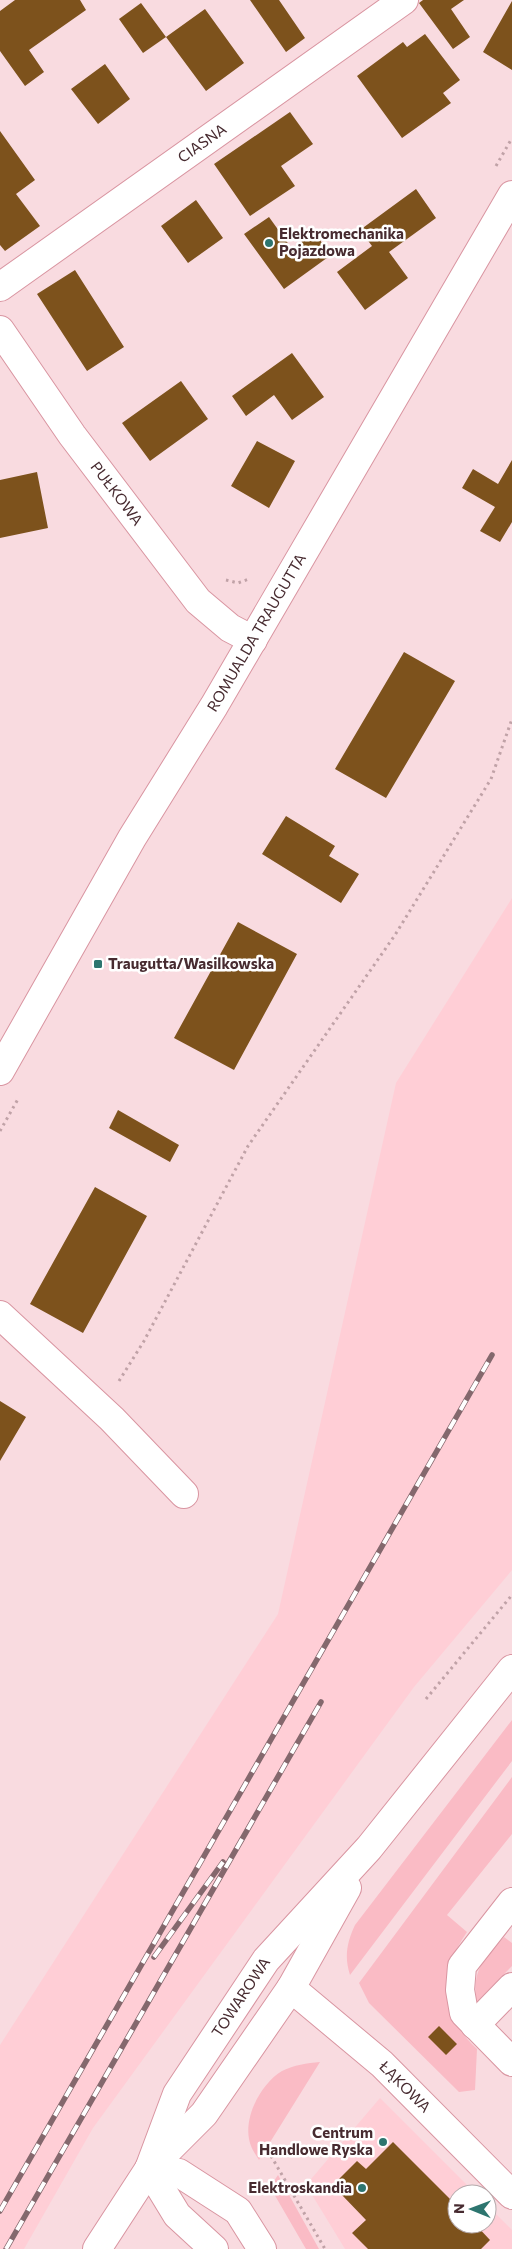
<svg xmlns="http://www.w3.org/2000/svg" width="512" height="2249" font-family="Commissioner,sans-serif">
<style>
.built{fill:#ffced6}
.green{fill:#fabbc5}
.building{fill:#7d521c}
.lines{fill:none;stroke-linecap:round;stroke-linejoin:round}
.minor-casing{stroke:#d995a1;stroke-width:30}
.major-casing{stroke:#d995a1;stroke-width:30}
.path{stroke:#c0a2a7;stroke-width:3;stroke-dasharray:2.5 4;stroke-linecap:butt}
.minor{stroke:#fff;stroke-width:28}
.major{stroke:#fff;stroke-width:28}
.rail-casing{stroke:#84686d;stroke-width:5.5}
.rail{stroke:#fff;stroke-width:4;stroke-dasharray:11;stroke-linecap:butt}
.poi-dot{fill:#2d756f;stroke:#fff;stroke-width:2}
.labels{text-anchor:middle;stroke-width:5;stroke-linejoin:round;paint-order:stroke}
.street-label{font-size:15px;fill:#472b30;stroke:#fff}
.poi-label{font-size:15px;font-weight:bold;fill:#472b30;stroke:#fff;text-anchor:start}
</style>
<rect width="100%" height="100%" fill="#f9dbe0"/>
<!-- built -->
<path class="built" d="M 512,898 L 512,1570 L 414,1687 L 93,2128 L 24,2249 L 0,2249 L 0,2045 L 278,1614 L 396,1083 Z
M 380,2098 L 476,2194 L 457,2194 L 457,2224 L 487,2224 L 487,2205 L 512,2230 L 512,2249 L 345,2249 L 306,2185 Z"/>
<!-- green -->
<path class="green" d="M 512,1720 L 512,1761 L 350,1975 C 344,1957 347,1942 355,1925 Z
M 512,1777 L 512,1834 L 447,1915 L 467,1932 C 438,1974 438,2013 477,2049 L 475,2090 L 459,2092 L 369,2003 L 359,1983 Z
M 504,1937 L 512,1943 L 512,1966 L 476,2003 C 473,1967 482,1963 504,1937 Z
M 320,2062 L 259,2160 C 256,2155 253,2151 251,2146 C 241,2121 260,2084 282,2071 C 294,2065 307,2063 320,2062 Z
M 278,2175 L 319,2249 L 306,2249 L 270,2187 Z"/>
<!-- building -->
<path class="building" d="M 15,0 L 80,0 L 86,10 L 29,50 L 44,72 L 25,86 L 0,51 L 0,11 Z
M 250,0 L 279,0 L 305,38 L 286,52 Z
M 423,0 L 464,0 L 451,9 L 470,37 L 453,49 L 419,3 Z
M 512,1 L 512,70 L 483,52 Z
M 141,3 L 166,37 L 205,9 L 244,63 L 206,91 L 166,37 L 143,53 L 119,19 Z
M 425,34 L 460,80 L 443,93 L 451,103 L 402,138 L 357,76 L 403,42 L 407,47 Z
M 105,64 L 130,99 L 98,124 L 71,89 Z
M 290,112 L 313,144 L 281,166 L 295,186 L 250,216 L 214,164 Z
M 0,131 L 35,180 L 16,194 L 40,226 L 5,251 L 0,245 Z
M 416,189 L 436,218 L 389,252 L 408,278 L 365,310 L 337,272 L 372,246 L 360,230 Z
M 196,200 L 223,238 L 188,263 L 161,226 Z
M 269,217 L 292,249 L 314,232 L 331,255 L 284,289 L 244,234 Z
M 75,270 L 124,347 L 87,371 L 37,294 Z
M 292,353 L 324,397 L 292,420 L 274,395 L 246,416 L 232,396 Z
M 181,381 L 208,419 L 150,461 L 122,423 Z
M 257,441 L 295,461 L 269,508 L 231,486 Z
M 512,460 L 512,522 L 500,542 L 480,531 L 495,507 L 462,488 L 473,469 L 498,484 Z
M 37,472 L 48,528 L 0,538 L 0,480 Z
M 404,652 L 455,681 L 386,798 L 335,769 Z
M 286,816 L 335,846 L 329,856 L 359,874 L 341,903 L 262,854 Z
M 238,922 L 297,954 L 234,1070 L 174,1038 Z
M 118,1110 L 179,1145 L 170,1162 L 109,1128 Z
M 95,1187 L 147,1216 L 83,1333 L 30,1304 Z
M 0,1401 L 26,1417 L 0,1461 Z
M 439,2026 L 457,2044 L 446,2055 L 428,2037 Z
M 393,2142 L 457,2206 L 457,2224 L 475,2224 L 490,2240 L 481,2249 L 368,2249 L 352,2233 L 366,2220 L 341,2194 L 347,2188 L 338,2180 L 357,2161 L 366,2169 Z"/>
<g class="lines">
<!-- minor casing -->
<g class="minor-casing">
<g id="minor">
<path id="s1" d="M 0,287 L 404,0"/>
<path id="s2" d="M 0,330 L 72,435 L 198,601 L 230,628 L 253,640"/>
<path id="s3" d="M 0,1071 L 132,838 L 214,706 L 512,195"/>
<path d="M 0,1315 L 112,1419 L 184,1494"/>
<path d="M 512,1902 L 462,1966 L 460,1990 L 464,2013 L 512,2062"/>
<path id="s4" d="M 291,1988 L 382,2064 L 512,2195"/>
<path d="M 475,2025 L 512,1987"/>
</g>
</g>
<!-- major casing -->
<g class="major-casing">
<g id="major">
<path id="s5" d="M 149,2169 L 177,2094 L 266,1960 L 369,1848 L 512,1669"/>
<path d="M 149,2169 L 179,2173 L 238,2211 L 262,2249"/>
<path d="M 149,2169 L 177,2215 L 214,2249"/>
<path d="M 97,2249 L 149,2169 L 204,2114 L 291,1988 L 347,1888"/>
</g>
</g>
<!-- path -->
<path class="path" d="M 496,166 L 512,138
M 226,580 L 238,583 L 249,579
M 0,1131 L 18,1099
M 119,1381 L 144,1341 L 248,1146 L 395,935 L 491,779 L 512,719
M 426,1699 L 512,1595
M 271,2156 L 325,2249"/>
<!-- minor -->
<use href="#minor" class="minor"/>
<!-- major -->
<use href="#major" class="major"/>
<!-- rail casing -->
<g class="rail-casing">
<path id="rail" d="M 154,1957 L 223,1862
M 0,2211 L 492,1355
M 6,2249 L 321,1702"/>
</g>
<!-- rail -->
<use href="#rail" class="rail"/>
</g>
<!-- markers -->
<g class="poi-dot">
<circle cx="269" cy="243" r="5"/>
<rect x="93" y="959" width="10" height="10" rx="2.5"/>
<circle cx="383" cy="2142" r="5"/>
<circle cx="362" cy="2188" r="5"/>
</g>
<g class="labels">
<!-- street labels -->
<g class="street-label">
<text dy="5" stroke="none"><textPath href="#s1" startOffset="248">CIASNA</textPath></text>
<text dy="5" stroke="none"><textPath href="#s2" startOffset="201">PUŁKOWA</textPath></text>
<text dy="5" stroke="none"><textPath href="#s3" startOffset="508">ROMUALDA TRAUGUTTA</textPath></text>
<text dy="5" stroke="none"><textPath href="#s5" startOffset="196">TOWAROWA</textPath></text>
<text dy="5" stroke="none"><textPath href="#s4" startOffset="151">ŁĄKOWA</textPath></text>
</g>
<!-- poi labels -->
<g class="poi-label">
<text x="279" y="239">Elektromechanika<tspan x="279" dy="17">Pojazdowa</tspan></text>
<text x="108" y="969">Traugutta/Wasilkowska</text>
<text x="373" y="2138" text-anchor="end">Centrum<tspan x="373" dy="17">Handlowe Ryska</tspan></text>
<text x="352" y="2193" text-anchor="end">Elektroskandia</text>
</g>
</g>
<!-- north arrow -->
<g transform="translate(472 2209) rotate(271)"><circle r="24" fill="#ffffff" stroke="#b5aaac"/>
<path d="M0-4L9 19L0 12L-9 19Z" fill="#2d756f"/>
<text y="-8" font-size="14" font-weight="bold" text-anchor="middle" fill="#472b30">N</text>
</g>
</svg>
